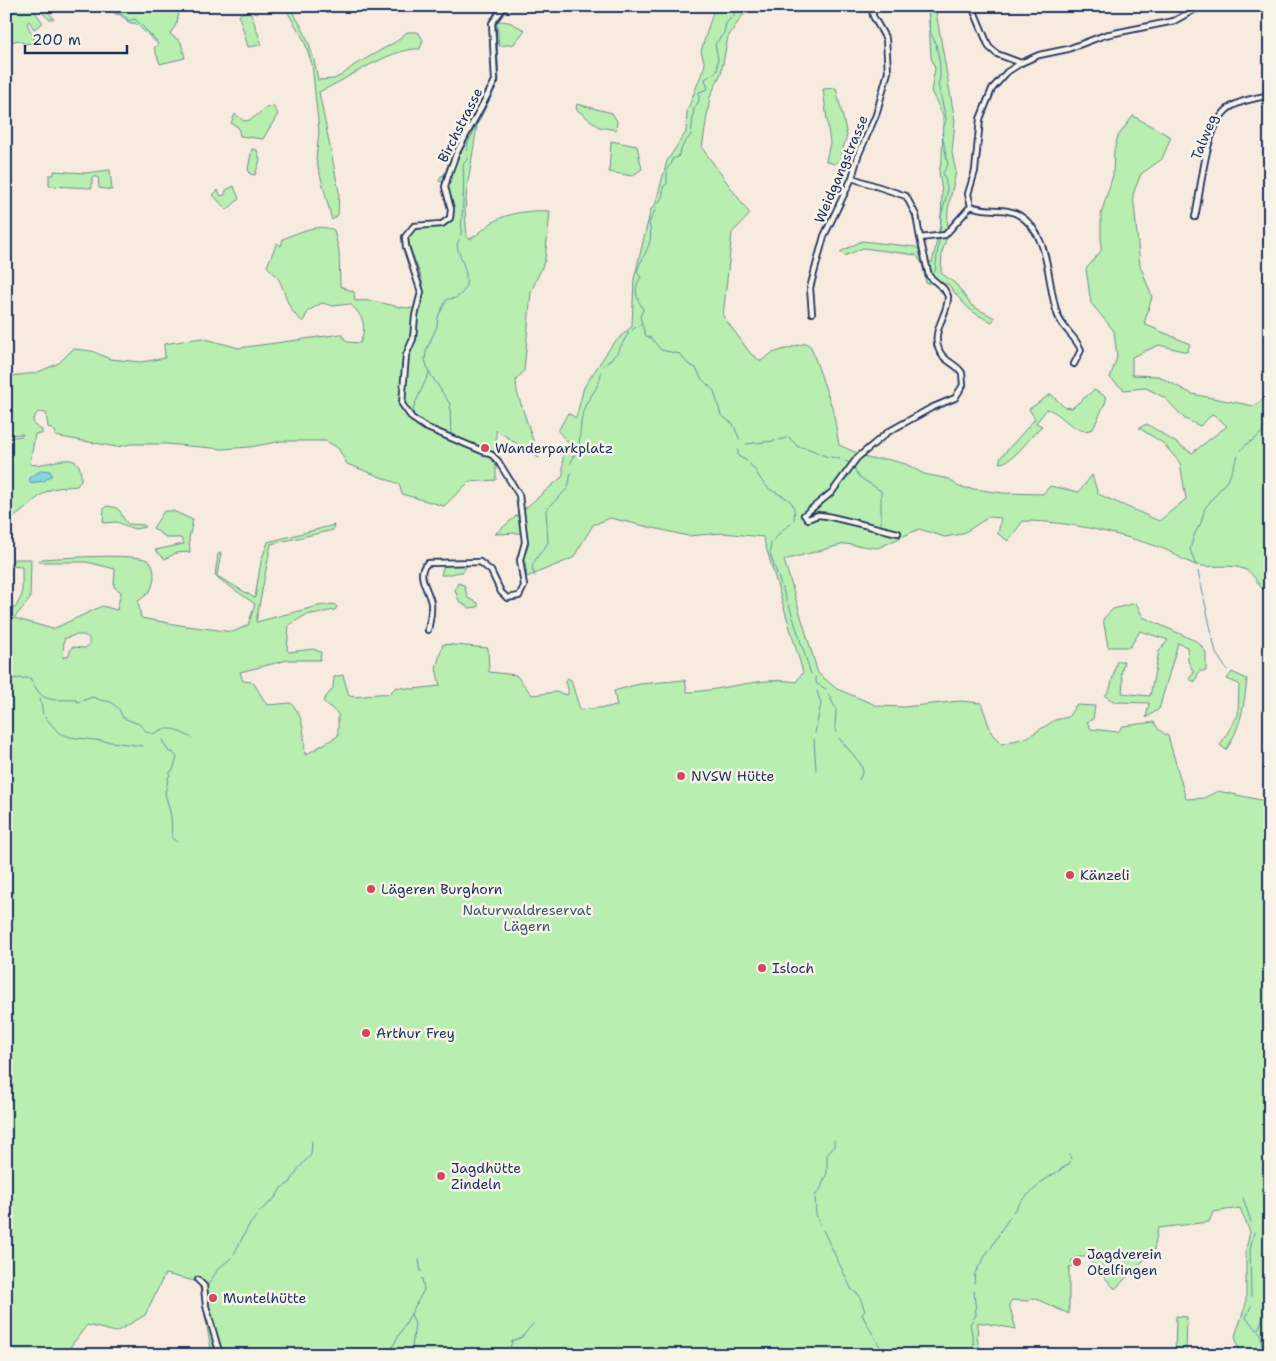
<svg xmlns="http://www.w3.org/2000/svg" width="1276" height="1361" font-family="'Shantell Sans',sans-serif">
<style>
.green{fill:#b8eeb0;stroke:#6a8e87;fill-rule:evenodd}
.water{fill:#85d5df;stroke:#5b93ab}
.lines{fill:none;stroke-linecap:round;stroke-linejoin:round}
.stream{stroke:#5b93ab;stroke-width:1}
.minor-casing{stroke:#1b2f5e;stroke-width:8}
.minor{stroke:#f7f3e8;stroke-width:4.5}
.poi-dot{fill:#d1495b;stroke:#f7f3e8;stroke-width:2}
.labels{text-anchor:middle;stroke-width:5;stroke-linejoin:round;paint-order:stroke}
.street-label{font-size:14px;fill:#1b2f5e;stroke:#f7f3e8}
.poi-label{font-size:14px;fill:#1b2f5e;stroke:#f7f3e8;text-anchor:start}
.park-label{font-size:14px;fill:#3a556e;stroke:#f7f3e8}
</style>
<rect width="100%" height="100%" fill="#f7ebe0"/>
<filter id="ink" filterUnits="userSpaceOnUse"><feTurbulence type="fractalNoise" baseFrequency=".02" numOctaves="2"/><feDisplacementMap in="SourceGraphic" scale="10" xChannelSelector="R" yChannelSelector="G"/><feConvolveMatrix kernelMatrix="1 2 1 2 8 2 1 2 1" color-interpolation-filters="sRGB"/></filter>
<g filter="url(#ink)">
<!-- green -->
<path class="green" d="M 6,6 C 27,6 41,0 54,19 L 49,19 L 38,9 L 33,9 L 43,23 L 34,29 L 29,21 L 27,24 L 36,42 L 25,44 L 18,40 L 6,44 Z
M 106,6 L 111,6 L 116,10 L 113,6 L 180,6 L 177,23 L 170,34 L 181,42 L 185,58 L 160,64 L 154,48 L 158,44 L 135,23 L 128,23 L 127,18 L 119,13 L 117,15 Z
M 284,6 L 288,6 C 305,27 314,54 318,80 L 334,79 L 342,75 L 353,66 L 397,41 L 407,32 L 418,32 L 423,40 L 420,49 C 392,47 346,80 319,92 L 339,192 L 338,215 L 332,220 L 316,159 L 319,131 L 312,64 L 304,40 Z
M 717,6 L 754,6 L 742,16 L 728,37 L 721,73 L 710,97 L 702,148 L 750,214 L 732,233 L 723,316 L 751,354 L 761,361 L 772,353 L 806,343 L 811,347 L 833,410 L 839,445 L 870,459 L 886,459 L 906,464 L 924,474 L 949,479 L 959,487 L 1003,493 L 1043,494 L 1050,486 L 1079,492 L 1092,475 L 1098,494 L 1159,521 L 1186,499 L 1180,463 L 1163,443 L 1139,428 L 1147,424 L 1192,453 L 1227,426 L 1213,414 L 1200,426 L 1185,419 L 1165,398 L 1146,388 L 1124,390 L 1110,378 L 1117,357 L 1114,331 L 1091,303 L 1086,269 L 1101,251 L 1101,214 L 1113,175 L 1114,151 L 1118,136 L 1133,116 L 1171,137 L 1162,159 L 1141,174 L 1133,194 L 1140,265 L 1152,297 L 1144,324 L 1190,344 L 1187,352 L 1159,345 L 1132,357 L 1132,375 L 1158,376 L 1192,394 L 1254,406 L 1270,394 L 1270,593 C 1257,590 1257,575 1246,570 C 1229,562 1211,570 1193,564 C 1182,560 1171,551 1159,547 C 1116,533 1068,521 1023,521 L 1008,541 L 998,534 L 1001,518 L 989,517 L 962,534 L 945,537 L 919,529 L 878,548 L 845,544 L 784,560 L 818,673 L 837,689 L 878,706 L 904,707 L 960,701 L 981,703 L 992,734 L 1002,744 L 1028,737 L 1055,720 L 1068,717 L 1076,705 L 1095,706 L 1093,719 L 1087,722 L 1091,729 L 1118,732 L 1123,726 L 1154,722 L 1159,730 L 1168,736 L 1186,799 L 1204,798 L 1218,791 L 1270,802 L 1270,1355 L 1240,1355 L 1235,1336 L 1246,1304 L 1246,1249 L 1250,1232 L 1240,1208 L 1213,1212 L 1209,1222 L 1158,1228 L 1154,1250 L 1115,1289 L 1086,1257 L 1078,1257 L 1071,1261 L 1074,1265 L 1069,1268 L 1069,1314 L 1034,1298 L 1028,1301 L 1012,1300 L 1009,1304 L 1016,1329 L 978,1322 L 977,1338 L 981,1355 L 212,1355 L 199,1282 L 165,1274 L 145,1315 L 116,1332 L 87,1325 L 64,1355 L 6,1355 L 6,1342 L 10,1341 L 6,1335 L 9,1322 L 6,1307 L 6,705 L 9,699 L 6,691 L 6,611 L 16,607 L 22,595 L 22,567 L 9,566 L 14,559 L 31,559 L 30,599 L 14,618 L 53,629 L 102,606 L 117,610 L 121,592 L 114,587 L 115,569 L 87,562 L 39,562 L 42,559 C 59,558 135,553 147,560 C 153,563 154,570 154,577 C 153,589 148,595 138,601 L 141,618 L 180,625 L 233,632 L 248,625 L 255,604 L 215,576 L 218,554 L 221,553 L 217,576 L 255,598 L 261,561 L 268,542 L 334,525 L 333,530 L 271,544 L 256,622 L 318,606 L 334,604 L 337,607 L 335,610 L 306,615 L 289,625 L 287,650 L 289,652 L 313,649 L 321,652 L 320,660 L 288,660 L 240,672 L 243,681 L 253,682 L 267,705 L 291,703 C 305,718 304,736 305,755 L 338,736 L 338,714 L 323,701 L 333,688 L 334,677 L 343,675 L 349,696 C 365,699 373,692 389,694 L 396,687 L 413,689 L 440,686 L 436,668 L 443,644 L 488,648 L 489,672 L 516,675 L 532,695 L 556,692 L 568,695 L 568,688 L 565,682 L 567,678 L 571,680 L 580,710 L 617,706 L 614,691 L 639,684 L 685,680 L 687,692 C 723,691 761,676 796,682 L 803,672 L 763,537 L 723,533 L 688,536 L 610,518 L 593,525 L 573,558 L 527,577 L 521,533 L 495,534 L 563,476 L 563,456 L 571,446 L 558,431 L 568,413 L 576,418 L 584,387 L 612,345 L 632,326 L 634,279 L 651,209 L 655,206 L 667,161 L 686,132 L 687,111 L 705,65 L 701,51 L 714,9 ZM 75,635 L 84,635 L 89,638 L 89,645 L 85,648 L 72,647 L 68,656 L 63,658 L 64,639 Z
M 928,6 L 935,6 L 955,121 L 952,153 L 956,172 L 948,209 L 947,237 L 942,252 L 941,273 L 956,284 L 972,306 L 995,318 L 992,322 C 970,313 963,304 948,284 L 926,283 L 922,263 L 916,255 L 863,248 L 844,256 L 840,252 L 862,241 L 916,247 L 932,263 L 941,221 L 942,192 L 939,171 L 942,159 L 943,115 L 931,91 L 935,69 L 931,57 Z
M 250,11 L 262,45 L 248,47 L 239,16 L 241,13 Z
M 498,21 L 509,22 L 525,30 L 514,44 L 499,46 L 497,23 Z
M 836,88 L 847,135 L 839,161 L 834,164 L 826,161 L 830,143 L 823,89 Z
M 577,104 L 612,113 L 617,121 L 616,130 L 599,127 L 576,109 Z
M 273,106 L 278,114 L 263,139 L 240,136 L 238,127 L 231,123 L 235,114 L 244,121 C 256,121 261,107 273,106 Z
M 475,120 L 478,120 L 467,189 L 465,210 L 467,237 L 470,239 C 479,234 485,227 493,222 C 509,212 532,210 550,211 L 545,260 L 531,292 L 524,371 L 516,380 L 517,392 L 539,458 L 496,430 L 496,480 L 469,482 L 444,506 L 402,494 L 399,484 L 347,464 L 338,448 L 326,441 L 282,441 L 250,447 L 223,449 L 166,444 L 131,444 L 117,447 L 55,436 L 56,432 L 48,427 L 46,413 L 38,412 L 33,419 L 34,425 L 42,430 L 42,434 L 35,434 L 30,464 C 48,469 83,443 81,480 L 77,486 C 69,487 60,487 52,489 C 35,495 22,517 6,520 L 6,438 L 22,436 L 23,434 L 6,435 L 6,384 L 10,376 L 36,373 L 59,363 L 73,349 L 92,351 L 110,359 L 141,362 L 165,358 L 164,344 L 202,338 L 239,348 L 341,334 L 347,342 L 360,343 C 367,326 364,317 350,304 L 333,306 L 322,303 L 308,311 L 303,322 C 284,306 288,296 278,278 C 275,274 270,270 267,266 L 277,243 L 281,246 L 283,239 C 299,232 318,223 334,230 L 339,251 L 340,286 L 354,292 L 355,301 C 379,298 395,310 420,308 C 431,278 411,265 408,236 L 415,226 C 451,222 459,218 442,182 L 439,181 L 441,176 L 444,175 L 450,159 L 456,155 Z
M 611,141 L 637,146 L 642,169 L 632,176 L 609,172 Z
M 252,149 L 257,150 L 260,160 L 255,175 L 250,174 L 248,169 Z
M 110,170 L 112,190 L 99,188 L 98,177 L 92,177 L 92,188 L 49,186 L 49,175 L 54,175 L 54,171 L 85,173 Z
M 234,186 L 239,199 L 227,210 L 213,195 L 218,190 L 221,196 L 225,195 L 226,190 Z
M 1094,390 L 1105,396 L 1106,401 L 1093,429 C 1074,437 1062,412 1047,409 L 1036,423 L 1042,426 C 1030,436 1014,463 999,463 L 1001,457 L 1035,419 L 1029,409 L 1051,394 L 1064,407 L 1072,408 Z
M 107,506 C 125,508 118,514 128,524 L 144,525 L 146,527 L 134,529 L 117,522 L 103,523 L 104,508 Z
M 164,511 L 173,511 L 193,520 L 189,538 L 190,552 L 176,553 L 165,559 L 155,550 L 184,544 L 181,538 L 167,538 L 153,528 Z
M 444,564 L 468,564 L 463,572 C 455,572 449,576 441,575 Z
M 458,583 L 464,585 L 468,598 L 478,603 L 478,607 L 469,608 L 459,601 L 455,590 Z
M 1136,603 L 1143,617 L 1198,642 L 1206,652 L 1206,671 L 1199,671 L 1195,682 L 1189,679 L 1194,673 L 1188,661 L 1187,647 L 1178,643 L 1159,709 L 1146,718 L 1149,703 L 1115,702 L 1105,696 L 1110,689 L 1117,661 L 1124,661 L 1121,675 L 1123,680 L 1122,693 L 1150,696 L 1159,651 L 1168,640 L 1140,631 L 1130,647 L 1108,647 L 1103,619 L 1113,609 Z
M 1232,672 L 1247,679 C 1244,706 1241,727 1226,750 L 1220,745 L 1238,715 L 1239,684 L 1227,679 Z
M 1176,1316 L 1187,1317 L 1186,1355 L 1175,1355 Z"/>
<!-- water -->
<path class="water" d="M 42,470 L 50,471 L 52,475 L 44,481 L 30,483 L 30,477 Z"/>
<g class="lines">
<!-- stream -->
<path class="stream" d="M 108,6 L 128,21 L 135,19 L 157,41
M 494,6 L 494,15
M 928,6 L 930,32 L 936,44 L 940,65 L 940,78 L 938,84 L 946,119 L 942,134 L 948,165 L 943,173 C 951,194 945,198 941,216 C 940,222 941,228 940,233
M 659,203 L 663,195 L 663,187 L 667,184 L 667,169 L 672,163 L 672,159 L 678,157 L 684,143 L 691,135 L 694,108 L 699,101 L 699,92 L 708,89 L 705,79 L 717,71 L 718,59 L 715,44 L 724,33 L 726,23 L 734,15 L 734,6
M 461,235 C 462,212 465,186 463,164 L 467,160 L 468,143 L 499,81 L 496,21
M 935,272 L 939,240
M 642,325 L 646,336 L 651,338 L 661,350 L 680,354 L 688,364 L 696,368 L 701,378 L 714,391 L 721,415 L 733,424 L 740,440
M 632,330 L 642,323 L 640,317 L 643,309 C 636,297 633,289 641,277 L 637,272 C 643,252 655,245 649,223 L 656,208
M 604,366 L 617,353 L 629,332
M 413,416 L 414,406 L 429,373
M 451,437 L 450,404 L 429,372 L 425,360 L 426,351 L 437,326 L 438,317 L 447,299 C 451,298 453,300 457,297 C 476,286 461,261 457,246 L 459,239
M 779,440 L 789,437 L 798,447 C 810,447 816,453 828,457
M 746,444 L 775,441
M 738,450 L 738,456 L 747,461
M 1241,450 C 1247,442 1255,441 1261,433 C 1264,429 1266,423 1270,418
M 831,457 L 840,459
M 845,461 L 850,463
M 571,463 L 573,456 L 578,453 C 581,438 579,421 585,406 C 590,396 602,383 601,372
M 750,464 C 757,471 759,479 766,486 C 778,498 798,494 794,520
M 853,465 L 858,476 L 881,491 L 881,527
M 773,542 L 781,531 L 792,523
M 771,543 L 770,554 L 787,602
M 1196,566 L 1190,549 L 1195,533 L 1201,523 L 1205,508 L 1229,478 L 1238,456
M 1270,569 L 1270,575
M 1198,571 L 1216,653 L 1227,670
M 535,576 L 532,568 C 535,556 543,552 548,542 L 546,510 L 568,488 L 571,473
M 789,605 L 811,674
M 815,677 L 817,684 L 826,689
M 6,679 L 30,678 C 44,705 49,699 76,700 L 78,702 L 93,697 L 100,700 L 111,702 L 119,709 L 123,718 L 139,724 L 147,732 L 153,734 L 163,729 L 174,729 L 192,738
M 828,694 L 836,709 L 835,727 L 837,732
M 40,698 L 43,714
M 45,717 L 59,733 L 70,737 L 143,746
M 815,733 L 821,704 L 817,691
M 839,738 L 860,763 L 863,771 L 859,780
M 814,739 L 816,770
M 162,740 L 169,752 L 173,752 L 177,758 L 173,770 L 170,772 L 165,793 L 171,816 L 172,838 L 177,842
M 1040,1183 L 1069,1164 L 1071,1159 L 1070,1154
M 1243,1198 L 1251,1222
M 259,1212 L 276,1197 L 281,1188 L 290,1183 L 298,1169 L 311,1155 L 312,1141
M 1013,1212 L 1022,1200 L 1038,1186
M 820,1224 L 816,1215 L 815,1196 L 820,1190 L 827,1173 L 827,1155 L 834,1146 L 834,1140
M 823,1230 L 852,1290 L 859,1295 L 865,1311 L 862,1314 C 869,1328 876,1341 886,1355
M 1000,1232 L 1010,1217
M 991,1248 L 999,1234
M 234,1254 L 249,1225 L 257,1216
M 419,1260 L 421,1272
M 974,1283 L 975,1273 L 989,1250
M 208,1285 L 218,1269 L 231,1258
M 207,1293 L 207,1291
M 1251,1296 L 1250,1250 L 1254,1232
M 1251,1306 L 1246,1318 L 1261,1334 L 1262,1355
M 209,1324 L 215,1344
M 1258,1329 L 1264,1316
M 974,1345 L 970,1324 L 976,1315 L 974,1291
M 510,1348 L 512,1341 L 522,1337 L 533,1324
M 975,1348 L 977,1355
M 388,1355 L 424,1290 L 422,1278
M 411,1355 L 415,1324 L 411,1314"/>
<!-- minor casing -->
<g class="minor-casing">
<path id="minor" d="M 972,6 L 989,47 L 997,54 L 1021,63
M 852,178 L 906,196 L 916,215 L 920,238
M 971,206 L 968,194 L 975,171 L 980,119 L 992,89 L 1007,72 L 1021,63 L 1039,55 L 1068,49 L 1105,35 L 1174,21 L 1201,6
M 971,206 C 987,213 1003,206 1019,215 C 1052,235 1046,285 1058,316 C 1063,329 1076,337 1081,350 L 1074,364
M 1195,217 C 1202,188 1204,127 1229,108 C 1240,100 1257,98 1270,95
M 812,313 L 810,288 L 824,236 L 852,178 L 858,156 L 876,115 L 888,72 L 886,39 L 873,16 L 872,6
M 898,533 L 827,516 L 818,515 L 808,519 L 804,515 L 832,492 L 857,458 L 888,432 L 931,408 L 955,398 L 963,385 L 962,373 C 957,364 945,362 940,352 C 929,331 949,315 948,296 L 944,289 L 929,276 L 920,238 L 945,235 L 971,206
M 428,630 C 430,621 432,612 431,603 C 429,590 414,573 428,563 L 480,562 L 491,571 L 501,592 L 507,598 L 519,596 L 524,586 L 520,560 L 525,542 L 519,495 L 498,461 L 492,455 L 425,427 L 412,418 L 402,404 L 406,355 L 413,339 L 415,316 L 421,292 L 406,247 L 405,237 L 414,226 L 442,224 L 450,218 L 451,209 L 445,187 L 448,176 L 456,154 L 495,81 L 492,23 L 505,6
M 198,1280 L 204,1286 L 206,1306 L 220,1355"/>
</g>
<!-- minor -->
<use href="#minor" class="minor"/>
</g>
</g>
<!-- markers -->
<g class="poi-dot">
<circle cx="485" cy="448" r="5"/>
<circle cx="681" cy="776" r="5"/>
<circle cx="1070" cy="875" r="5"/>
<circle cx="371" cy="889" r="5"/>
<circle cx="762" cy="968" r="5"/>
<circle cx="366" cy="1033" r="5"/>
<circle cx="441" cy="1176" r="5"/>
<circle cx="1077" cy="1262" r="5"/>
<circle cx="213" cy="1298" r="5"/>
</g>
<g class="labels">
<!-- street labels -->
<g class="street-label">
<text transform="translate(460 125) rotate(-63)" y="5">Birchstrasse</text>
<text transform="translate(1204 137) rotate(-68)" y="5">Talweg</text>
<text transform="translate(841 169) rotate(-67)" y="5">Weidgangstrasse</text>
</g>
<!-- poi labels -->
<g class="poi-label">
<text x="495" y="453">Wanderparkplatz</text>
<text x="691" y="781">NVSW Hütte</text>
<text x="1080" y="880">Känzeli</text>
<text x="381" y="894">Lägeren Burghorn</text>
<text x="772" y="973">Isloch</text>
<text x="376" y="1038">Arthur Frey</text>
<text x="451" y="1173">Jagdhütte<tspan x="451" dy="16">Zindeln</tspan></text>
<text x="1087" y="1259">Jagdverein<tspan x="1087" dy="16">Otelfingen</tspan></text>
<text x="223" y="1303">Muntelhütte</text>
</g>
<!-- park labels -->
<g class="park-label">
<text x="527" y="915">Naturwaldreservat<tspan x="527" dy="16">Lägern</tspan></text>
</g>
</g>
<!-- margin -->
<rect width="1276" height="1361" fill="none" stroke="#f7f3e8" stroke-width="25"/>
<rect x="12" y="12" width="1251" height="1336" fill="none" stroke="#1b2f5e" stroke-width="2" filter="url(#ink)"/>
<!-- scale -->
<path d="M25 45v8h102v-8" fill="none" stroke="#1b2f5e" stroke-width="2.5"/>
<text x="32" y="45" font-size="15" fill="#1b2f5e" stroke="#f7f3e8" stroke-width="4" paint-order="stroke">200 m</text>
</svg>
